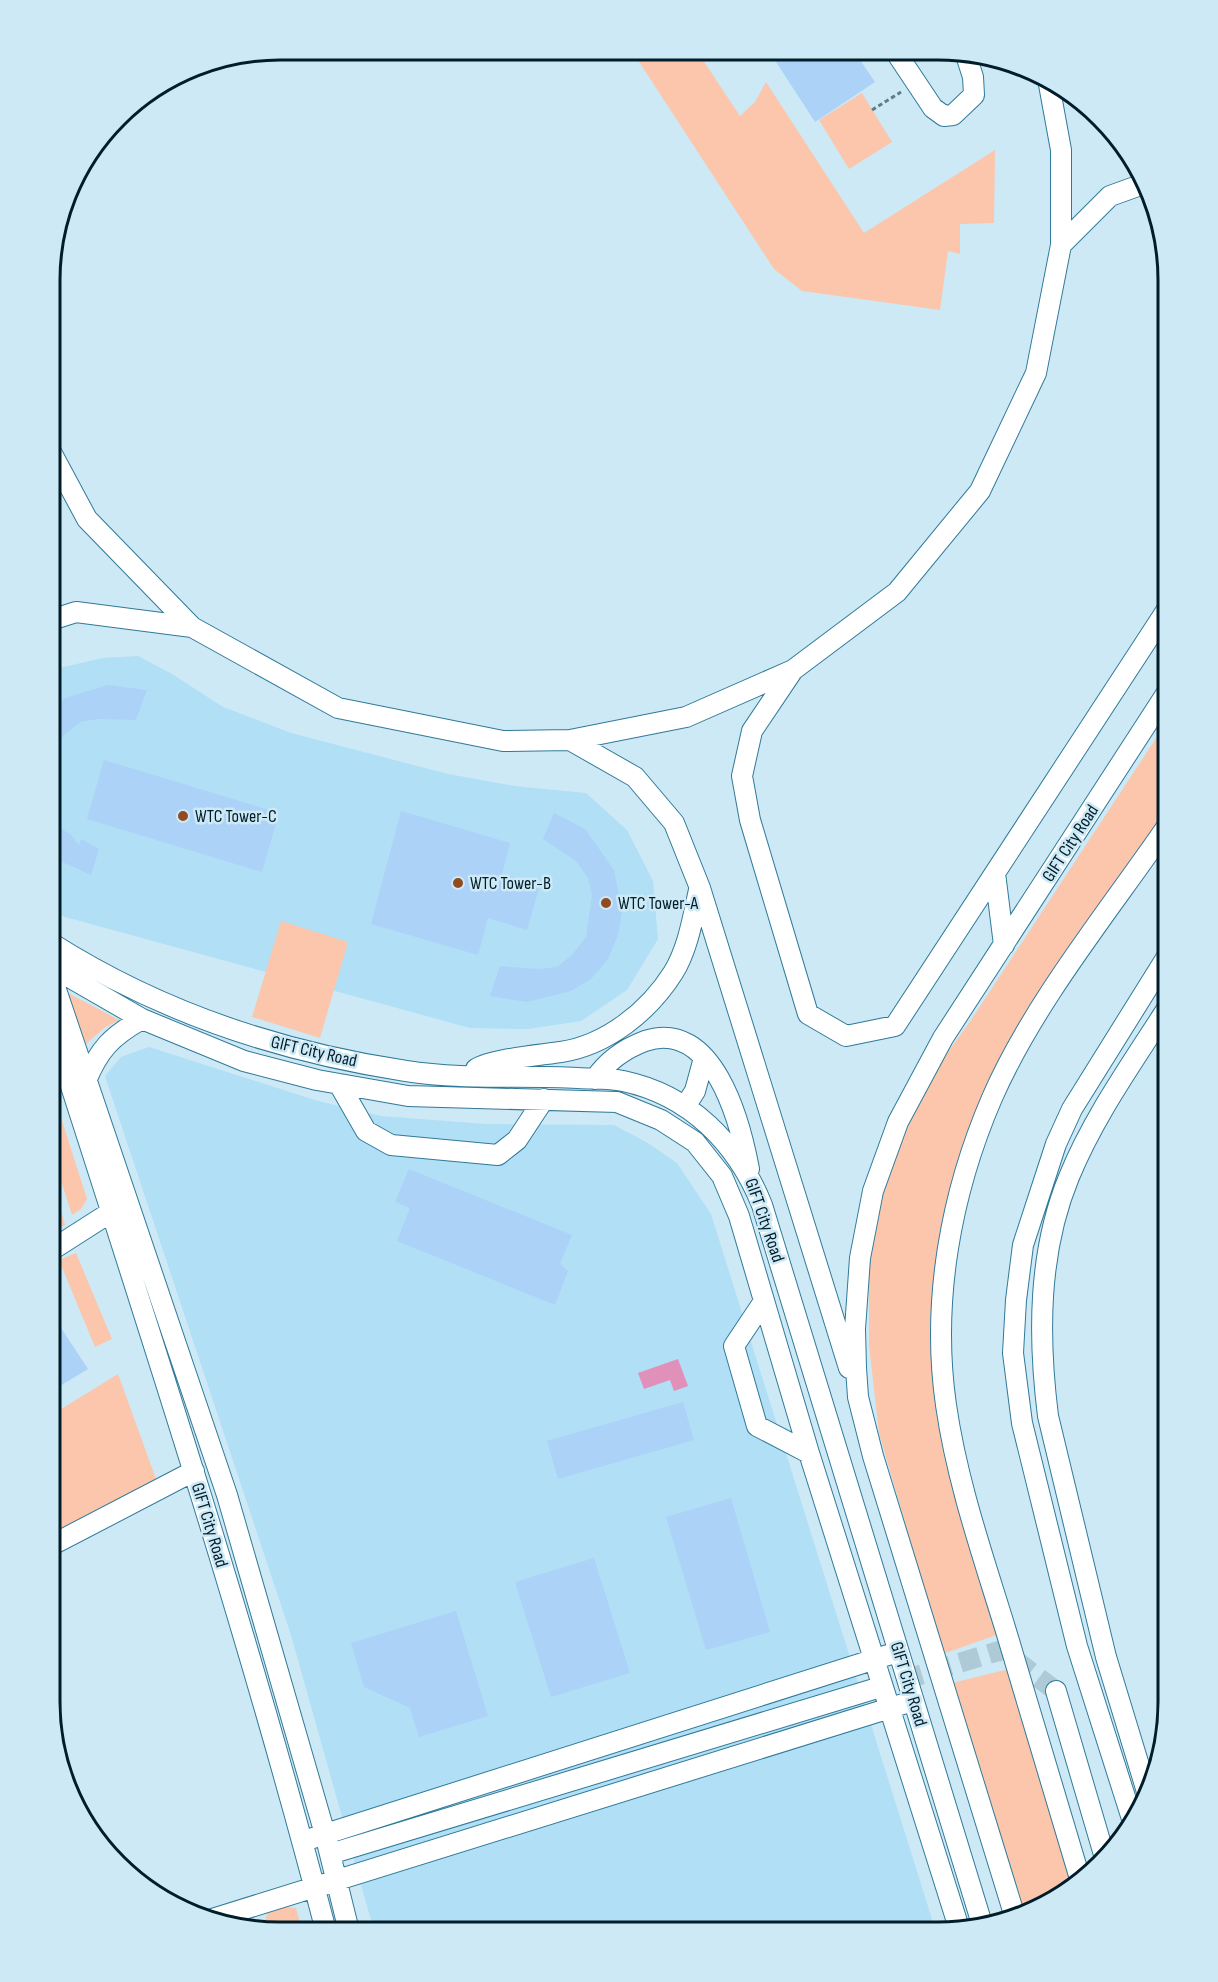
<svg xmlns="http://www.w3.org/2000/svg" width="1218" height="1982" font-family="'Sofia Sans Condensed',sans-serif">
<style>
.built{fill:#b0dff6}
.green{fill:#fbc6ab}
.water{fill:#e190b9}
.building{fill:#acd2f7}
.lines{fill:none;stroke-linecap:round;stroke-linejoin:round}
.minor-tunnel{stroke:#aecad7;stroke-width:20;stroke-dasharray:20 10;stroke-linecap:butt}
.minor-casing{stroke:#307a99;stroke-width:22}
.path{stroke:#5f7c88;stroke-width:3;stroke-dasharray:4.5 3;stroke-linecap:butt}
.minor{stroke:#fff;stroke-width:20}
.poi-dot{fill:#914b22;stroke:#cde9f6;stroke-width:2}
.labels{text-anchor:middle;stroke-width:5;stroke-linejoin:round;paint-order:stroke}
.poi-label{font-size:18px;fill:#001d29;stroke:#cde9f6;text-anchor:start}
.street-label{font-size:18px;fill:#001d29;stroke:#cde9f6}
.rim{fill:none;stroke:#001d29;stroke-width:3}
</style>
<rect width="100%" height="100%" fill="#cde9f6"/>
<!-- built -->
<path class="built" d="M 138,656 L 172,674 L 223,707 L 291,733 L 448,774 L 514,786 L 586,793 L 627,830 L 653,881 L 658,939 L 627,990 L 581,1021 L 528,1029 L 470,1028 L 58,915 L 51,909 L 51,674 L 59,668 L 103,658 Z
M 149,1047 L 318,1101 L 381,1116 L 486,1124 L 614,1125 L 648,1143 L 677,1163 L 711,1214 L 936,1932 L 374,1931 L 291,1635 L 105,1076 L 121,1057 Z"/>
<!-- green -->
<path class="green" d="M 632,51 L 697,51 L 740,116 L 755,102 L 766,82 L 864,233 L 995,150 L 994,223 L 960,224 L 960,254 L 948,251 L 940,310 L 802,291 L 774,269 Z
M 862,93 L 892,142 L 849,169 L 819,120 Z
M 1168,720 L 1168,812 L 994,1069 L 945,1206 L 935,1261 L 930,1324 L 937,1420 L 963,1527 L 999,1634 L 943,1654 L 879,1433 L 869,1345 L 869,1258 L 879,1208 L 894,1156 L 924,1085 L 971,1020 Z
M 281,921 L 348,942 L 320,1038 L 252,1017 Z
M 68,993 L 119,1020 L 104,1028 L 86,1044 Z
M 50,1083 L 87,1199 L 81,1209 L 72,1215 L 50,1147 Z
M 50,1171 L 65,1225 L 55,1231 L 50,1224 Z
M 76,1253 L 112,1339 L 95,1347 L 59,1260 Z
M 118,1374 L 156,1479 L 50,1537 L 50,1416 Z
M 1009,1669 L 1073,1888 L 1023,1916 L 952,1683 Z
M 283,1907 L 296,1908 L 302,1931 L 261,1931 L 268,1912 Z"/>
<!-- water -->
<path class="water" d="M 678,1359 L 688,1386 L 674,1391 L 670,1380 L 644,1389 L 638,1373 Z"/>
<!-- building -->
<path class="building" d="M 769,51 L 854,51 L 875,82 L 815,122 Z
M 108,685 L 147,690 L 136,720 L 98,719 L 80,722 L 64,735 L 51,754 L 51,708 L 65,698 Z
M 104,760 L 279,813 L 262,872 L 87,819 Z
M 401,811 L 510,843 L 502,874 L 540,885 L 527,930 L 488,918 L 478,955 L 371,924 Z
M 554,813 L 585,829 L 614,870 L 622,911 L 618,935 L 608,959 L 591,979 L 571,991 L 527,1002 L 490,996 L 500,966 L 538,969 L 557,967 L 573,954 L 586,937 L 592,895 L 588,878 L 576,861 L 543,839 Z
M 51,823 L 70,834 L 79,845 L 81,839 L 99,849 L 91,875 L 58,860 L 51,852 Z
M 409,1169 L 572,1235 L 560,1264 L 568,1271 L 555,1305 L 397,1241 L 410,1208 L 395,1202 Z
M 50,1311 L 88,1369 L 50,1392 Z
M 683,1402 L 694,1440 L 558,1479 L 547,1441 Z
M 731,1498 L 770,1632 L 706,1650 L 666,1517 Z
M 594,1558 L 630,1673 L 551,1697 L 515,1582 Z
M 456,1611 L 488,1716 L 419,1737 L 410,1708 L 364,1687 L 351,1643 Z"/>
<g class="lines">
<!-- minor-tunnel -->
<path class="minor-tunnel" d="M 874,1689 L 1002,1650 L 1056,1691"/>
<!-- minor casing -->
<g class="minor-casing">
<path id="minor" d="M 895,51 L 933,108 L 944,116 L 953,115 L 974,95 L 973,77 L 965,52
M 1061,245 L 1110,196 L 1146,183
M 51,452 L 87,519 L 192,627 L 338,708 L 503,741 L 570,740 L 686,717 L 793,670 L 897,592 L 980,491 L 1036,373 L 1061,245 L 1061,150 L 1048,79
M 51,620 L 76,612 L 192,627
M 793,670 L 752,731 L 742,776 L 750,820 L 808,1014 L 846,1036 L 895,1026 L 1168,608
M 570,740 L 635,777 L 674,823 L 700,888 L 849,1368
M 995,873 L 1004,945
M 51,943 C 158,1011 280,1052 406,1071 C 462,1080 521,1075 578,1078 C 593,1079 609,1078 623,1081 C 690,1095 737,1143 762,1205 L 982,1924
M 50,966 L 142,1019 L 244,1061 L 317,1080 L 408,1096 L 617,1102 L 661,1120 L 695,1142 L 722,1176 L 739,1216 L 809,1453 L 959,1928
M 50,972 L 227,1495 L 325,1834 L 349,1931
M 50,1021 C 147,1323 246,1624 326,1931
M 476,1069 C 491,1059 541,1055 561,1052 C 607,1045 649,1011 673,973 C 688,949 693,917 699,890
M 595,1079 C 607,1061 624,1049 645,1041 C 713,1018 740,1121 749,1169
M 86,1081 C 99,1049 112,1036 142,1019
M 339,1084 L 366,1131 L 391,1145 L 498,1155 L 517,1140 L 544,1099
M 686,1105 L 695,1091 L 704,1058
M 50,1251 L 111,1212
M 764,1301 L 734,1346 L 757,1426 L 809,1453
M 50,1546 L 194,1471
M 1056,1691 L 1105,1858
M 1148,1795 L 1106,1657 L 1048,1416 C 1038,1336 1038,1252 1069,1177 C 1094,1116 1133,1062 1168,1007
M 1133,1822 L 1077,1646 L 1022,1423 L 1013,1353 L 1016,1300 L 1023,1245 L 1056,1144 L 1072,1109 L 1168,955
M 313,1838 L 888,1655
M 330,1854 L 874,1689
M 1081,1882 C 1056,1799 1031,1715 1006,1631 C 983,1556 957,1482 946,1405 C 931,1301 951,1193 992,1098 C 1034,1002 1109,911 1168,825
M 1015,1917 L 873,1456 L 858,1397 L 856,1368 L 855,1329 L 860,1258 L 873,1191 L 898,1122 L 943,1038 L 1168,691
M 209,1920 L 903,1704"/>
</g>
<!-- path -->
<path class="path" d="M 872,110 L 901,92"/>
<!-- minor -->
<use href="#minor" class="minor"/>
</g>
<!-- markers -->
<g class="poi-dot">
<circle cx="183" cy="816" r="6"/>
<circle cx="458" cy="883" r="6"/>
<circle cx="606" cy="903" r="6"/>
</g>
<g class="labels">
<!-- poi labels -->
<g class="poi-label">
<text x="195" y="822">WTC Tower-C</text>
<text x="470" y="889">WTC Tower-B</text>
<text x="618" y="909">WTC Tower-A</text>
</g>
<!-- street labels -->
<g class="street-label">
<text transform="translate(1070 843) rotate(-57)" y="6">GIFT City Road</text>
<text transform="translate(314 1051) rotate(13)" y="6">GIFT City Road</text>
<text transform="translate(765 1220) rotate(71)" y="6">GIFT City Road</text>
<text transform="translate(210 1525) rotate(73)" y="6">GIFT City Road</text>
<text transform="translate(909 1684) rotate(73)" y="6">GIFT City Road</text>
</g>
</g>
<!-- crop -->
<path d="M0 0H1218V1982H0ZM280 60H938A220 220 0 0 1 1158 280V1702A220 220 0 0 1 938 1922H280A220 220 0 0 1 60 1702V280A220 220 0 0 1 280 60Z" fill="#cde9f6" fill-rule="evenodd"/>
<path class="rim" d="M280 60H938A220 220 0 0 1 1158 280V1702A220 220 0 0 1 938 1922H280A220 220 0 0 1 60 1702V280A220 220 0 0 1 280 60Z"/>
</svg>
